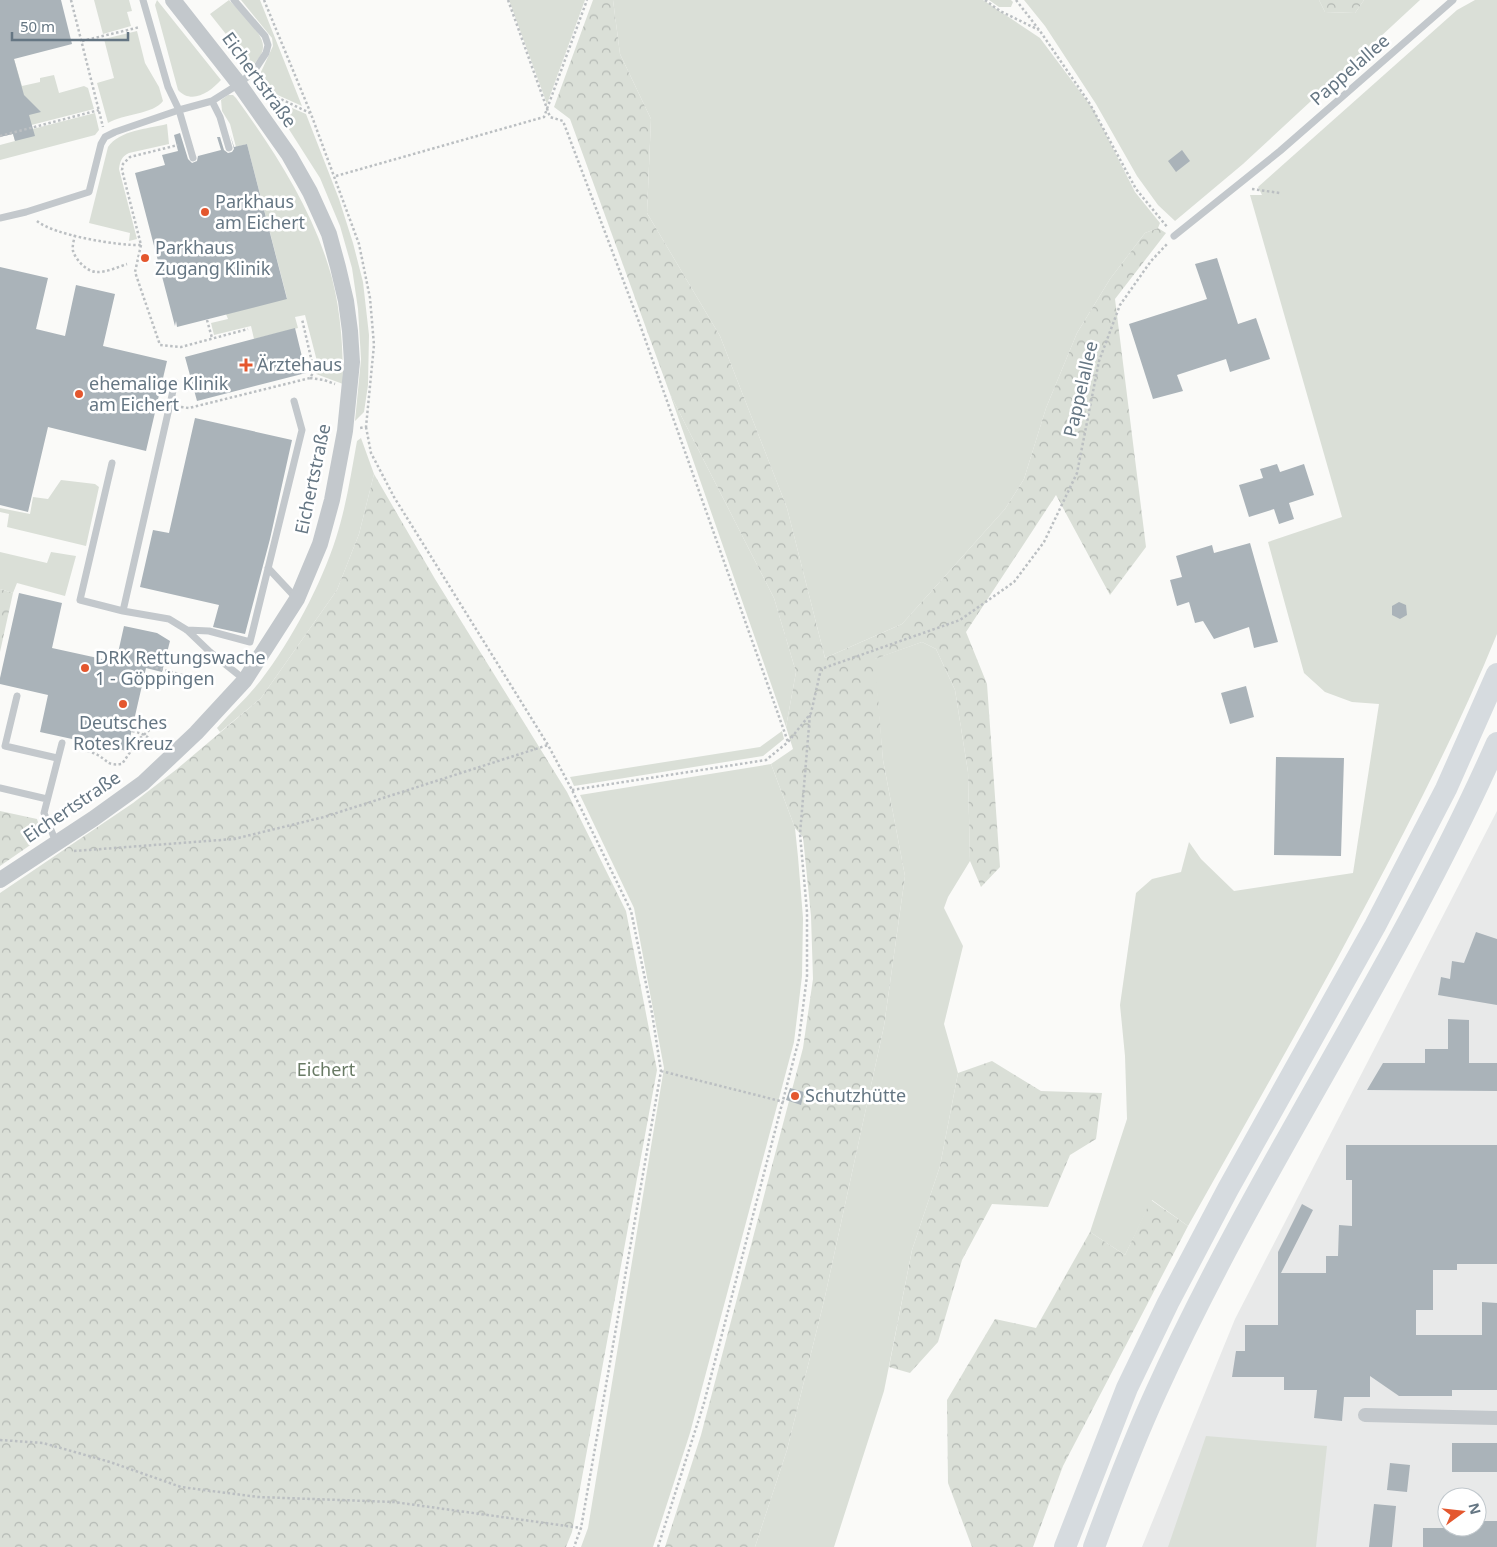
<svg xmlns="http://www.w3.org/2000/svg" width="1497" height="1547" font-family="'Noto Sans',sans-serif">
<style>
.built{fill:#e8e9e9;fill-rule:evenodd}
.grass{fill:#dadfd7}
.forest{fill:url(#forest-crowns)}
.building{fill:#aab3b9}
.lines{fill:none;stroke-linecap:round;stroke-linejoin:round}
.path{stroke:#bbbfc2;stroke-width:2.5;stroke-dasharray:2.5 2.5;stroke-linecap:butt}
.service{stroke:#c3c8cc;stroke-width:7}
.minor{stroke:#c3c8cc;stroke-width:14}
.tertiary{stroke:#c3c8cc;stroke-width:16}
.trunk{stroke:#d6dbdf;stroke-width:22}
.poi-dot{fill:#e4572e;stroke:#fff;stroke-width:2}
.labels{text-anchor:middle;stroke-width:5;stroke-linejoin:round;paint-order:stroke}
.street-label{font-size:18px;fill:#657683;stroke:#fff}
.poi-label{font-size:18px;fill:#657683;stroke:#fff;text-anchor:start}
.park-label{font-size:18px;fill:#687a64;stroke:#fff}
</style>
<defs>
<pattern id="forest-crowns" width="20" height="18" patternUnits="userSpaceOnUse" patternTransform="scale(1.25)"><rect width="20" height="18" fill="#dadfd7"/><path d="M2 6a3 3 0 1 1 6 0M12 15a3 3 0 1 1 6 0" fill="none" stroke="#b4b9b4"/></pattern>
</defs>
<rect width="100%" height="100%" fill="#fafaf8"/>
<!-- built -->
<path class="built" d="M 1497,811 L 1497,1547 L 1142,1547 L 1235,1319 ZM 1447,1497 L 1477,1497 L 1477,1527 L 1447,1527 Z"/>
<!-- grass -->
<path class="grass" d="M 94,0 L 129,0 L 132,11 L 127,12 L 131,26 L 103,34 Z
M 157,0 L 221,80 C 210,92 192,105 178,90 L 155,5 Z
M 229,0 C 238,10 264,33 263,47 C 263,55 256,61 252,67 L 210,14 Z
M 241,0 L 260,0 L 302,106 L 271,92 L 260,74 L 273,46 L 272,38 Z
M 509,0 L 585,0 L 547,104 Z
M 613,0 L 983,0 L 1040,38 L 1093,109 L 1135,192 L 1160,223 L 1158,228 L 1145,233 L 1110,279 L 1077,333 L 1046,408 L 1024,479 L 1005,509 L 902,624 L 825,658 L 787,508 L 720,336 L 647,213 L 651,119 L 620,54 Z
M 989,0 L 1011,0 L 1013,2 L 1011,7 L 999,7 Z
M 1024,0 L 1319,0 L 1325,12 L 1355,13 L 1364,0 L 1420,0 L 1243,164 L 1175,221 L 1158,205 L 1137,176 L 1096,104 L 1045,26 Z
M 1475,0 L 1497,0 L 1497,634 C 1460,725 1415,812 1369,899 C 1311,1009 1249,1117 1188,1226 L 1152,1200 L 1125,1255 L 1090,1232 L 1127,1119 L 1125,1056 L 1120,1005 L 1136,893 L 1152,879 L 1181,872 L 1189,842 L 1201,859 L 1234,891 L 1353,873 L 1379,704 L 1352,702 L 1325,692 L 1304,673 L 1268,542 L 1342,517 L 1250,195 L 1262,195 L 1258,187 L 1457,10 Z
M 137,31 L 145,63 L 159,87 L 163,101 C 154,114 123,114 108,123 L 97,83 L 114,78 L 104,39 Z
M 14,59 L 22,86 L 40,82 L 40,78 L 54,75 L 59,93 L 84,86 L 88,88 L 94,109 L 0,133 L 0,63 Z
M 228,95 L 233,95 L 236,98 C 276,153 314,212 332,278 C 341,313 343,348 343,384 L 316,374 L 319,369 L 305,315 L 295,317 L 298,328 L 254,339 L 251,326 L 214,335 L 211,323 L 228,319 L 226,314 L 287,298 L 247,144 L 236,147 L 230,124 L 222,111 L 221,100 Z
M 269,98 L 306,114 L 339,199 L 353,243 L 363,282 L 369,335 L 368,385 L 364,412 L 355,421 L 361,359 L 358,309 L 352,268 L 340,226 L 320,178 Z
M 95,113 L 99,130 L 95,135 L 0,160 L 0,145 L 15,141 L 13,134 Z
M 167,124 L 169,144 L 129,153 C 122,156 120,161 119,169 L 137,239 L 129,241 L 130,233 L 89,223 L 108,147 C 120,130 147,129 167,124 Z
M 670,394 L 774,598 L 796,672 L 786,727 Z
M 361,438 L 374,474 L 359,534 L 337,590 L 261,698 L 220,732 L 217,728 C 231,712 248,697 261,680 C 291,641 321,585 336,538 C 346,507 351,474 357,441 Z
M 61,480 L 95,484 L 99,487 L 86,546 L 7,527 L 9,514 L 0,512 L 0,508 L 30,514 L 33,497 L 48,499 Z
M 0,552 L 47,563 L 51,552 L 76,556 L 65,596 L 17,583 L 13,593 L 0,589 Z
M 922,642 L 936,649 L 955,690 L 968,772 L 970,861 L 948,897 L 944,908 L 963,946 L 944,1024 L 958,1073 L 940,1166 L 912,1250 L 884,1391 L 834,1547 L 755,1547 L 787,1450 L 824,1301 L 884,1026 L 905,876 L 883,760 L 874,659 Z
M 782,731 L 784,739 L 763,756 L 574,786 L 570,777 L 760,747 Z
M 771,764 L 795,828 L 798,857 L 803,918 L 802,976 L 794,1042 L 690,1433 L 653,1547 L 581,1547 L 588,1528 L 664,1068 L 634,908 L 580,795 Z
M 1206,1436 L 1327,1446 L 1316,1547 L 1168,1547 Z"/>
<!-- forest -->
<path class="forest" d="M 593,0 L 613,0 L 620,54 L 651,119 L 647,213 L 720,336 L 787,508 L 825,658 L 902,624 L 1005,509 L 1024,479 L 1046,408 L 1077,333 L 1110,279 L 1145,233 L 1158,228 L 1166,233 L 1115,299 L 1146,547 L 1110,595 L 1056,495 L 966,632 L 987,684 L 1000,867 L 981,887 L 970,861 L 968,772 L 955,690 L 936,649 L 922,642 L 875,659 L 883,760 L 905,876 L 884,1026 L 824,1301 L 787,1450 L 755,1547 L 665,1547 L 701,1435 L 803,1048 L 813,979 L 811,916 L 803,837 L 795,828 L 771,764 L 793,749 L 786,727 L 796,672 L 774,598 L 670,394 L 570,119 L 554,107 Z
M 1319,0 L 1364,0 L 1355,13 L 1325,12 Z
M 374,474 L 435,579 L 567,792 L 626,911 L 657,1070 L 572,1532 L 566,1547 L 0,1547 L 0,893 L 133,803 L 177,769 L 261,698 L 337,590 L 359,534 Z
M 0,589 L 13,593 L 0,652 Z
M 0,811 L 37,819 L 41,832 L 39,839 L 0,866 Z
M 992,1061 L 1041,1091 L 1102,1093 L 1096,1139 L 1070,1155 L 1048,1207 L 992,1204 L 962,1260 L 938,1342 L 910,1373 L 889,1367 L 912,1250 L 940,1166 L 958,1073 Z
M 1151,1200 L 1188,1226 L 1063,1466 L 1033,1547 L 972,1547 L 948,1483 L 947,1400 L 995,1319 L 1036,1328 L 1090,1232 L 1125,1255 Z"/>
<!-- building -->
<path class="building" d="M 0,0 L 61,0 L 72,44 L 14,59 L 24,95 L 41,112 L 29,115 L 35,136 L 15,141 L 13,134 L 0,137 Z
M 180,133 L 188,159 L 192,163 L 197,161 L 198,156 L 221,150 L 217,137 L 220,137 L 224,150 L 228,153 L 232,152 L 234,149 L 230,134 L 234,147 L 247,144 L 287,299 L 177,327 L 176,321 L 175,326 L 135,173 L 165,165 L 162,155 L 178,151 L 174,135 Z
M 1182,150 L 1190,161 L 1176,172 L 1168,161 Z
M 1217,258 L 1238,324 L 1256,318 L 1270,359 L 1230,372 L 1226,359 L 1177,375 L 1183,391 L 1153,399 L 1129,324 L 1207,299 L 1195,264 Z
M 0,267 L 48,278 L 36,329 L 65,336 L 76,285 L 115,294 L 103,346 L 167,361 L 146,451 L 48,427 L 28,512 L 0,505 Z
M 295,328 L 306,373 L 197,401 L 185,357 Z
M 195,418 L 292,440 L 270,539 L 245,634 L 213,627 L 219,605 L 140,587 L 153,530 L 169,533 Z
M 1277,464 L 1280,472 L 1304,464 L 1314,495 L 1289,503 L 1294,519 L 1279,524 L 1274,509 L 1249,517 L 1239,485 L 1263,478 L 1260,469 Z
M 1250,543 L 1278,642 L 1254,648 L 1249,627 L 1214,639 L 1203,621 L 1195,623 L 1189,602 L 1177,606 L 1170,580 L 1182,577 L 1176,556 L 1212,545 L 1214,553 Z
M 19,593 L 62,603 L 52,648 L 116,662 L 124,626 L 157,633 L 170,641 L 162,672 L 146,668 L 127,751 L 40,732 L 48,695 L 0,684 L 0,678 Z
M 1399,602 L 1406,605 L 1407,615 L 1400,619 L 1392,615 L 1392,606 Z
M 1246,686 L 1254,717 L 1230,724 L 1221,693 Z
M 1276,757 L 1344,758 L 1341,856 L 1274,855 Z
M 1476,932 L 1497,939 L 1497,1005 L 1438,995 L 1441,977 L 1450,979 L 1452,961 L 1464,963 Z
M 1448,1019 L 1469,1020 L 1469,1063 L 1497,1063 L 1497,1091 L 1367,1090 L 1383,1063 L 1425,1063 L 1425,1049 L 1448,1049 Z
M 790,1088 L 804,1092 L 801,1105 L 786,1100 Z
M 1346,1145 L 1497,1145 L 1497,1264 L 1457,1264 L 1457,1270 L 1433,1270 L 1433,1310 L 1416,1310 L 1416,1335 L 1482,1335 L 1482,1302 L 1497,1303 L 1497,1390 L 1452,1390 L 1452,1396 L 1399,1396 L 1370,1376 L 1370,1397 L 1344,1397 L 1342,1421 L 1314,1418 L 1317,1390 L 1284,1390 L 1284,1377 L 1232,1377 L 1236,1351 L 1245,1351 L 1245,1325 L 1278,1325 L 1278,1252 L 1302,1204 L 1313,1210 L 1281,1273 L 1326,1273 L 1326,1256 L 1338,1256 L 1339,1225 L 1352,1226 L 1352,1180 L 1346,1180 Z
M 1452,1443 L 1497,1443 L 1497,1472 L 1452,1472 Z
M 1390,1463 L 1410,1465 L 1407,1492 L 1387,1490 Z
M 1374,1504 L 1396,1506 L 1392,1547 L 1369,1547 Z
M 1477,1521 L 1497,1521 L 1497,1547 L 1423,1547 L 1423,1528 L 1470,1528 L 1470,1527 L 1477,1527 Z"/>
<g class="lines">
<!-- path -->
<path class="path" d="M 71,0 L 103,127
M 264,0 L 311,114 L 359,244 L 370,298 L 374,345 L 366,427 L 360,428
M 508,0 L 550,117 L 563,121 L 639,322 L 788,742
M 985,0 L 1000,11 L 1039,30
M 1016,0 L 1040,31 L 1090,104 L 1136,189 L 1168,228
M 82,41 L 140,27
M 260,80 L 268,93 L 310,113
M 0,136 L 99,110
M 336,176 L 544,117 L 587,0
M 1252,189 L 1280,193
M 37,221 C 53,235 119,246 141,245 L 122,170 L 123,164 L 130,157 L 178,145
M 75,235 C 74,240 72,246 73,251 C 76,260 86,271 96,272 C 105,273 118,267 127,264
M 141,245 L 135,272 L 160,345 L 181,347 L 248,329
M 207,320 L 212,338
M 310,378 L 324,380 L 335,384
M 181,407 L 189,408 L 310,378 L 314,371 L 302,319
M 366,427 L 371,453 L 394,497 L 548,745 L 572,790 L 631,911 L 652,1013 L 661,1071 L 581,1528 L 574,1547
M 146,665 L 186,676
M 132,731 C 145,734 150,737 158,749
M 73,746 C 80,749 89,751 96,754 C 108,760 106,766 122,764 L 139,739 L 154,726
M 572,790 L 766,760 L 788,742 L 811,713 L 821,669 L 960,620 L 1014,582 L 1044,542 L 1077,473 L 1099,361 L 1120,305 L 1151,261 L 1168,243
M 74,851 L 234,839 L 324,817 L 548,745
M 661,1071 L 784,1102
M 0,1440 L 43,1443 L 110,1462 L 181,1487 L 258,1497 L 394,1502 L 581,1528
M 658,1547 L 704,1403 L 799,1039 L 807,976 L 807,912 L 800,834 L 810,714"/>
<!-- service -->
<path class="service" d="M 143,0 L 168,87 L 179,110 L 193,158
M 212,101 L 220,117 L 229,148
M 0,218 L 26,212 L 89,192 L 101,144 L 105,137 L 115,132 L 179,110 L 212,101 L 239,84 L 254,71 L 266,53 L 268,45 L 265,36 L 234,0
M 1174,236 L 1280,151 L 1453,0
M 112,463 L 80,600 L 123,611 L 169,619 L 187,630 L 210,652 L 245,680
M 268,568 L 297,599
M 123,611 L 175,382
M 187,630 L 209,631 L 250,642 L 302,430 L 294,401
M 17,696 L 5,746 L 57,758
M 0,788 L 47,799
M 56,842 L 44,813 L 62,743"/>
<!-- minor -->
<path class="minor" d="M 1365,1415 L 1497,1418"/>
<!-- tertiary -->
<path class="tertiary" d="M 0,880 L 93,819 L 143,783 L 196,733 L 245,680 L 297,599 L 320,544 L 332,500 L 345,431 L 352,362 L 350,331 L 346,301 L 338,267 L 329,234 L 310,192 L 289,155 L 239,84 L 173,0"/>
<!-- trunk -->
<path class="trunk" d="M 1065,1547 L 1127,1388 L 1168,1303 L 1228,1189 L 1375,926 L 1446,789 L 1497,674
M 1094,1547 C 1113,1495 1133,1442 1156,1392 C 1257,1169 1398,967 1497,743"/>
</g>
<!-- markers -->
<g class="poi-dot">
<circle cx="205" cy="212" r="5"/>
<circle cx="145" cy="258" r="5"/>
<path d="M243.5 357.5h5v5h5v5h-5v5h-5v-5h-5v-5h5z"/>
<circle cx="79" cy="394" r="5"/>
<circle cx="85" cy="668" r="5"/>
<circle cx="123" cy="704" r="5"/>
<circle cx="795" cy="1096" r="5"/>
</g>
<g class="labels">
<!-- street labels -->
<g class="street-label">
<text transform="translate(1350 70) rotate(-41)" y="6">Pappelallee</text>
<text transform="translate(259 80) rotate(54)" y="6">Eichertstraße</text>
<text transform="translate(1081 389) rotate(-77)" y="6">Pappelallee</text>
<text transform="translate(313 479) rotate(-78)" y="6">Eichertstraße</text>
<text transform="translate(72 807) rotate(-34)" y="6">Eichertstraße</text>
</g>
<!-- poi labels -->
<g class="poi-label">
<text x="215" y="208">Parkhaus<tspan x="215" dy="21">am Eichert</tspan></text>
<text x="155" y="254">Parkhaus<tspan x="155" dy="21">Zugang Klinik</tspan></text>
<text x="257" y="371">Ärztehaus</text>
<text x="89" y="390">ehemalige Klinik<tspan x="89" dy="21">am Eichert</tspan></text>
<text x="95" y="664">DRK Rettungswache<tspan x="95" dy="21">1 - Göppingen</tspan></text>
<text x="123" y="729" text-anchor="middle">Deutsches<tspan x="123" dy="21">Rotes Kreuz</tspan></text>
<text x="805" y="1102">Schutzhütte</text>
</g>
<!-- park labels -->
<g class="park-label">
<text x="326" y="1076">Eichert</text>
</g>
</g>
<!-- north arrow -->
<g transform="translate(1462 1512) rotate(75)"><circle r="24" fill="#ffffff" stroke="#c1c8cd"/>
<path d="M0-4L9 19L0 12L-9 19Z" fill="#e4572e"/>
<text y="-8" font-size="14" font-weight="bold" text-anchor="middle" fill="#657683">N</text>
</g>
<!-- scale -->
<path d="M12 32v8h116v-8" fill="none" stroke="#657683" stroke-width="2.5"/>
<text x="20" y="32" font-size="15" fill="#657683" stroke="#ffffff" stroke-width="4" paint-order="stroke">50 m</text>
</svg>
